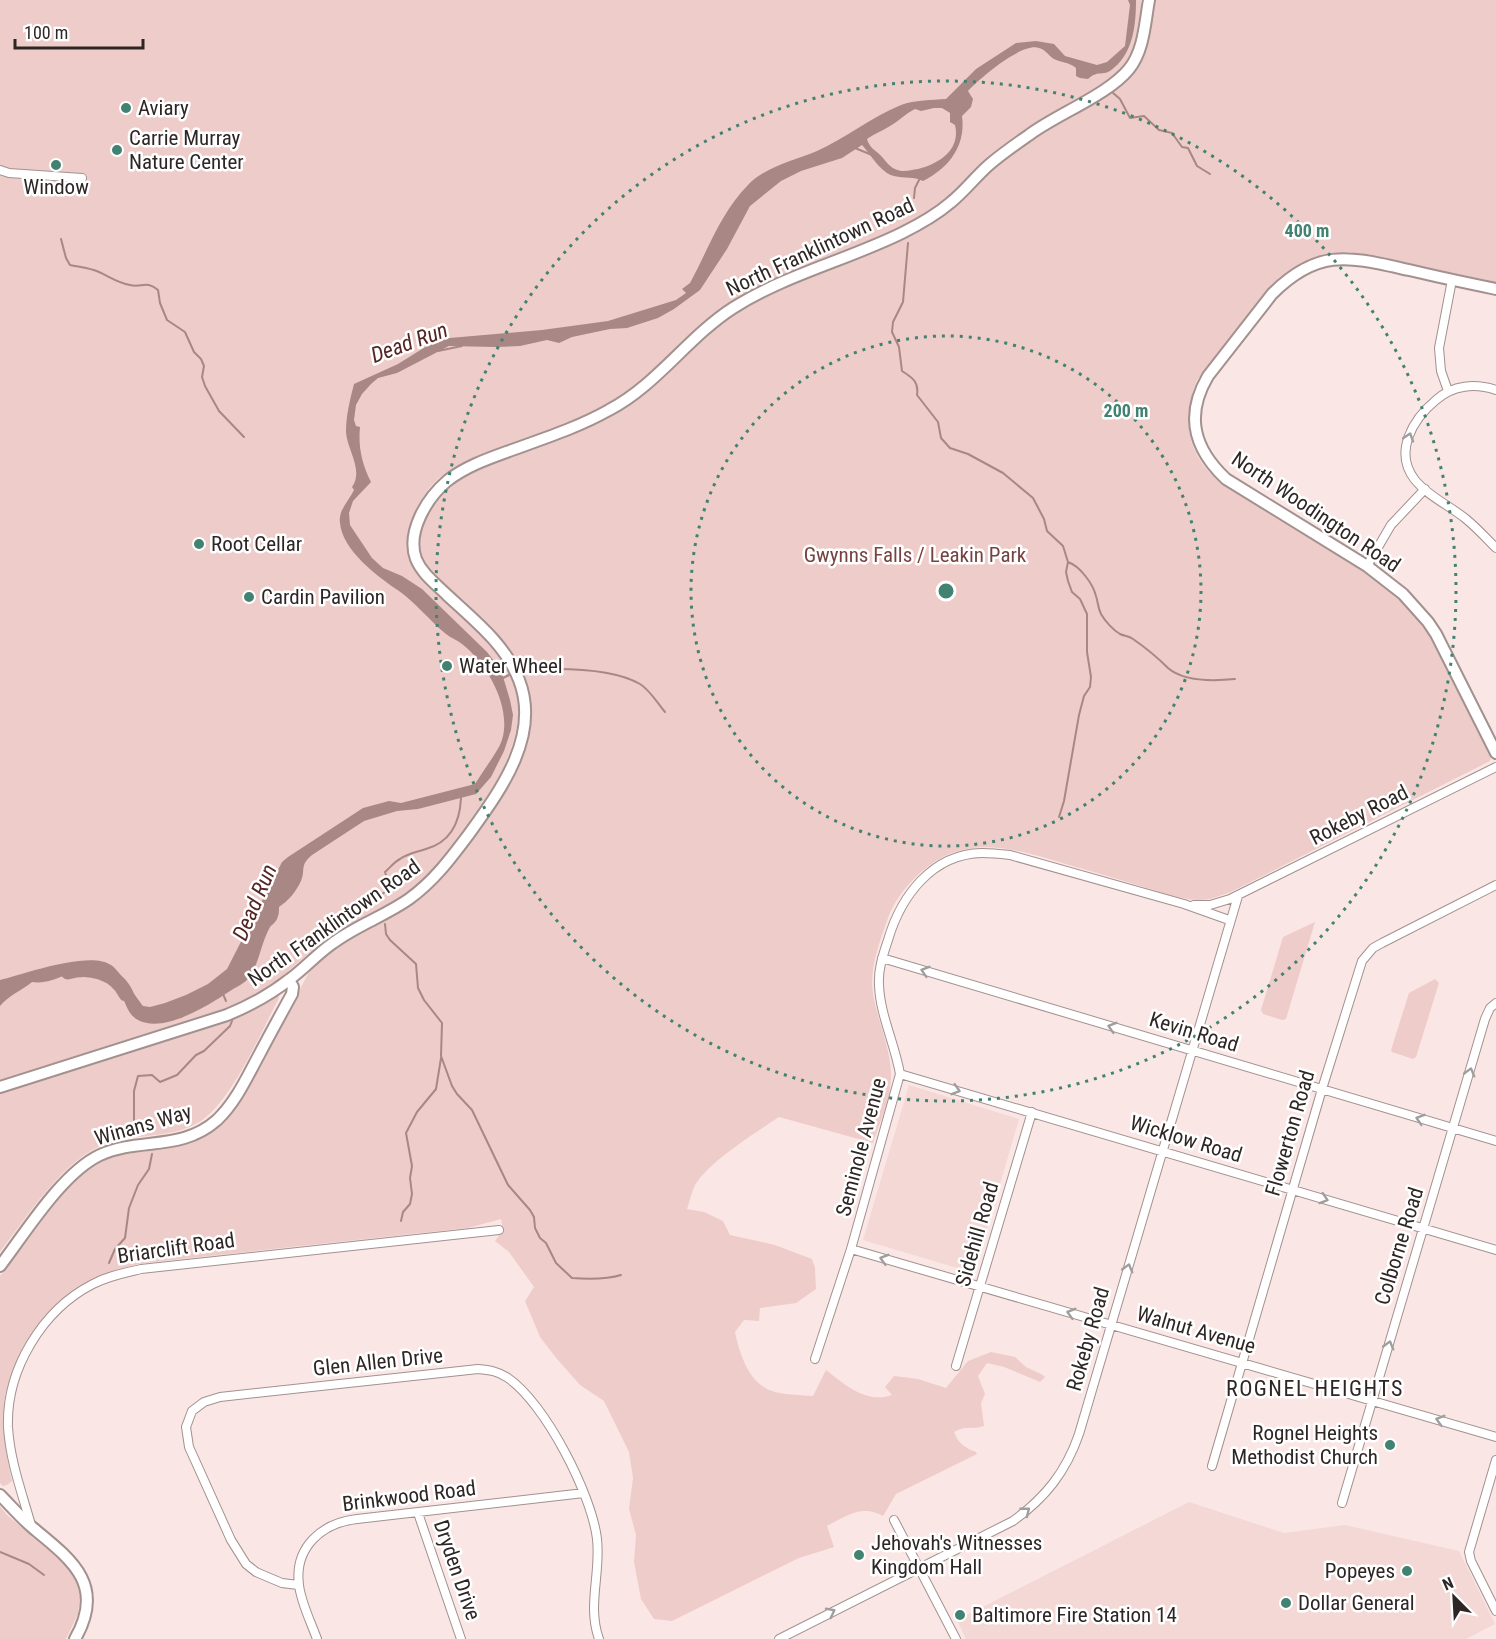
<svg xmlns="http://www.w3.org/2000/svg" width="1496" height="1639" font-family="'Roboto Condensed',sans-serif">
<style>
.built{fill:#f3d8d5}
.green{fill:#eeccc9}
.water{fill:#a98784;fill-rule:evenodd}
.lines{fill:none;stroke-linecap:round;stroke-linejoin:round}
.stream{stroke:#a98784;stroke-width:2}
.river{stroke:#a98784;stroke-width:15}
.street-casing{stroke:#a2918f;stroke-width:10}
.secondary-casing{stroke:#a2918f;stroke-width:14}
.street{stroke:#fff;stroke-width:8}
.secondary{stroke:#fff;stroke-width:10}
.oneway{stroke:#a09d9d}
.ring{fill:none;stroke:#428271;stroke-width:3;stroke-dasharray:3 6}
.poi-dot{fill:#428271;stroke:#fff;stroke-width:2}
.labels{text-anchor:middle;stroke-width:5;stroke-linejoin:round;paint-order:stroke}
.poi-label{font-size:21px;fill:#2d2625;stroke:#fff;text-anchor:start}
.street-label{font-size:21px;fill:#2d2625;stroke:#fff}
.park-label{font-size:21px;fill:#774340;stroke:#fff}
.water-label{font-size:22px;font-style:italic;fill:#552523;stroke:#fff}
.neighbourhood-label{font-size:22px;letter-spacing:1.5px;fill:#2d2625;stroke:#fff}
.centre{fill:#428271;stroke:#fff;stroke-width:3}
.ring-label{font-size:18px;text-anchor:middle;font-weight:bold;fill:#428271;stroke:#fff;stroke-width:5;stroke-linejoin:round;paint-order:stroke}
</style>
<rect width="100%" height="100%" fill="#fae7e5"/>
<!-- built -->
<path class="built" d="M 909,1085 L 1019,1119 L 974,1273 L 863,1240 Z
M 1189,1502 L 1284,1533 L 1345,1525 L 1459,1551 L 1495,1624 L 1466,1639 L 966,1639 L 957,1620 Z"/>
<!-- green -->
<path class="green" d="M 0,0 L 1141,0 C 1141,22 1138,51 1122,67 C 1095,95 1049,113 1016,136 C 988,156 967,184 939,204 C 925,214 907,225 891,232 C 848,252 803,267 760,288 C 748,294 736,299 725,307 C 683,335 653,378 610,404 C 576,425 531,437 493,452 C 476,458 457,465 443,475 C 430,484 421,499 415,513 C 408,529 404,541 410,559 C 415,574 428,584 440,595 C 471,624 512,655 518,700 C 526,760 452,859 407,893 C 383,911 355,920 331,936 C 309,950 291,971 270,986 C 261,993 252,997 243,1003 L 0,1081 Z
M 1153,0 L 1496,0 L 1496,282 L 1349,252 L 1338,253 L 1308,260 L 1279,278 L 1197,380 C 1185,409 1184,441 1205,467 C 1209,473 1217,478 1222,483 L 1375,579 L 1405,603 L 1425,628 L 1437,648 L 1491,757 L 1490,761 L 1231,892 C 1221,895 1211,900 1200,900 C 1182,900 1164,893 1147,888 C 1121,880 1095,872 1069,865 C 1016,849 965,831 919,874 C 906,886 894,901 888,918 C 880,941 869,969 873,993 C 877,1020 890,1045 891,1073 C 892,1096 880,1122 873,1143 L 779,1117 C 755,1133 713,1159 697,1182 C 692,1189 690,1201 687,1209 L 704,1212 L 723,1221 L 730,1235 L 775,1245 L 812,1259 L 815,1268 L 816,1289 L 796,1303 L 760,1308 L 759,1321 L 744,1320 L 735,1332 C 740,1355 749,1385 775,1392 C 787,1395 801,1395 813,1396 L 826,1370 C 845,1385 867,1404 892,1395 L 885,1387 L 894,1376 L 918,1379 L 946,1388 L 968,1361 L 991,1352 L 1015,1357 L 1026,1367 L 1043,1375 L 1045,1377 L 1040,1382 L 1004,1367 L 987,1363 L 978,1376 L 985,1394 L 981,1403 L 984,1426 C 973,1430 964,1425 954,1432 C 958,1443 965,1448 976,1452 L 977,1454 L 896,1494 L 883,1516 C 862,1504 846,1516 827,1526 L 834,1547 L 799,1558 L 672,1621 L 654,1619 L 641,1599 L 634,1562 L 636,1535 L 629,1509 L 633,1478 L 629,1452 L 604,1401 L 580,1385 L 557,1359 L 540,1337 L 525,1301 L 534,1287 L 509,1252 L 495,1241 L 503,1230 L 501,1219 L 468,1228 L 144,1263 C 85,1275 39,1306 16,1364 C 10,1377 4,1393 4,1408 C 2,1433 7,1457 12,1481 L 7,1485 L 3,1486 L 0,1483 L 0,1276 L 68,1186 L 84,1171 L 98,1162 L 119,1155 L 167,1148 L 185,1143 L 201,1136 L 229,1115 L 245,1094 L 308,974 L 326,952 L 437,880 L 525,738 L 520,671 L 435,578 L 420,556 L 417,540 L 422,520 L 443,489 L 460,477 L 485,464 L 611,414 L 731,313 L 765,294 L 903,235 L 1023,142 L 1131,72 Z
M 1315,922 L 1286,1019 L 1282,1020 L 1263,1014 L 1261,1010 L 1283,937 Z
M 1435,979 L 1439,983 L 1416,1057 L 1413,1059 L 1392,1052 L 1391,1050 L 1409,993 Z
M 276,993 L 279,995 L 279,998 C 260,1034 233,1099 201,1121 C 173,1139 139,1133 108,1143 C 63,1158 28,1216 0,1252 L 0,1090 Z
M 0,1506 L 7,1515 L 68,1566 L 77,1581 L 80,1597 L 78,1614 L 66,1639 L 0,1639 Z"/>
<!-- water -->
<path class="water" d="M 1128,0 L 1136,0 C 1136,26 1133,55 1110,71 C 1101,76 1098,70 1088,79 L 1080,78 L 1076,76 L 1076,68 C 1069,62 1062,63 1054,59 C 1049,56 1045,49 1039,48 C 1022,42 980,78 968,91 L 973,99 L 971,107 L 962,116 C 966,146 949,168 923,181 C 913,176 905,179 894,176 C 881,173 871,155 862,145 L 842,158 L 801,171 L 781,181 L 750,206 L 727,249 L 700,290 L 674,309 L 658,318 L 627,328 L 610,329 L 572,337 L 559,343 L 547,340 L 520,346 L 495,347 L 449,346 L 397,373 L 378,378 L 371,384 L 362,394 L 356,405 L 354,420 L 356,426 L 360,427 C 358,447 362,464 371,482 L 353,501 L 349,513 L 350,525 L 372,558 L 383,568 L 402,576 L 422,589 L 487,652 L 501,670 L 510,700 L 513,715 L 511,730 L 504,751 L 491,777 L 476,794 L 418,809 L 397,811 L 364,821 L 312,855 C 299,866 306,869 301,881 C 296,892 288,901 279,907 C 279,910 279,914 278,916 C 277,921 273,924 270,927 C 261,943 259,964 249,978 C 245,983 236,987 230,991 C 209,1005 164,1034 138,1020 C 118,1009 127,975 98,969 C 74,964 56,986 32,982 C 21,991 9,995 0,1006 L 0,980 C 24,974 90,950 111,965 C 120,971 135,996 143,1006 L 150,1007 L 165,1003 L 186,995 L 208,984 L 227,969 L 282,862 L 288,857 L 363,808 L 389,801 L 401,803 L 475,784 C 483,771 493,758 500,745 C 515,712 488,664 462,644 C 457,640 451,638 446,634 C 430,621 416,603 399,591 C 378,577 342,550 340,523 C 338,510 349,501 354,490 L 352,487 C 364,470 347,450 346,432 C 346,415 350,400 354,384 L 398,364 L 438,339 L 542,330 L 608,321 L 676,300 L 686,293 L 682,289 L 690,283 C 708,250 721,212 748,185 C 766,166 794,161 817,151 C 846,138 871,117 901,105 C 915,100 932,100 946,99 L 976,69 L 1016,43 L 1036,41 L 1054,44 L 1065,56 L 1097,65 L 1107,62 L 1125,46 L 1130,5 ZM 934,108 L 942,108 L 950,113 L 950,122 L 955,125 C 961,150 939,164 918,169 C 910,170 903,173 895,169 C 889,167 884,158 878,153 C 873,149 869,146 867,139 C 874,134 882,131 890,126 C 899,121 905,114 915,109 L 921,111 Z"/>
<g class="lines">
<!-- stream -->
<path class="stream" d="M 1112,92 L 1120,99 L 1130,118 L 1144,116 L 1159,130 L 1172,133 L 1182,147 L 1188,148 L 1197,166 L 1210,174
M 855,148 L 872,155
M 914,198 L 915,188 L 920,178
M 61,239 L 66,258 L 70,265 C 79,267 90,268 99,272 C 110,277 118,283 130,285 C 142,288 146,280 158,290 L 160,303 L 167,320 L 185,332 L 194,352 L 201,359 L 204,366 L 202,377 L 205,386 L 219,411 L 244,437
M 908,243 L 903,302 L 893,322 L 892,332 L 899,347 L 902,371 C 913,378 919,382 917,395 L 938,422 L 941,438 L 950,448 L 968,454 L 1003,473 L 1033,498 L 1044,519 L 1047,531 L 1063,546 L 1068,562 L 1066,572 L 1068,581 L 1072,592 L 1080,599 L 1087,614 L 1087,652 L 1091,677 L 1090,687 L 1084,696 L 1079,715 L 1064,801 L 1059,817
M 438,351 L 462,346
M 1068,562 C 1080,566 1093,584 1096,596 C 1098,602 1098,608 1101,614 C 1105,621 1113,630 1120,634 C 1124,636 1129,636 1133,639 C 1146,648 1157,657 1168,668 C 1184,682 1215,681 1235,679
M 524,670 C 558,668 610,667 640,684 C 650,690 658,704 665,712
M 501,679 L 509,675
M 379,901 L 381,895 L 390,888 L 385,872 C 390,868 394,862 400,859 C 408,853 417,852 426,849 C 451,842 460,821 461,798
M 385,924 L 386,934 L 390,940 L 416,964 L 418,988 L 424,1000 L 442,1023 L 441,1056 L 452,1086 L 457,1094 L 472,1110 L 508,1185 L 530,1210 L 534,1217 L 535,1228 L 540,1238 L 546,1243 L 556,1263 L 572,1278 C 586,1279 608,1279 621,1275
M 223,994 L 226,1001
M 134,1125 L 134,1091 L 138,1076 L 152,1075 L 160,1082 L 177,1075 L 196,1055 L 204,1051 L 230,1026 L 232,1021
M 401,1221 L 403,1212 L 410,1204 L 412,1194 L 410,1178 L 412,1166 L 406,1133 L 417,1112 L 436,1089 L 441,1058
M 109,1263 L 115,1249 L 125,1238 L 129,1208 L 138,1185 L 149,1169 L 152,1154
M 0,1552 L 29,1564 L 44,1575"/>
<!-- river -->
<path class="river" d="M 68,972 C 89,965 116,973 126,994"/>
<!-- street casing -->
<g class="street-casing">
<path id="street" d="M 0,170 L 9,173 L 82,178
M 1496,390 C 1475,383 1453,385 1436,400 C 1413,419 1393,452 1415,480 C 1428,496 1450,506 1466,519 C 1477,528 1486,538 1496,548
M 1448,391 L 1441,371 L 1439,348 L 1452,280
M 1367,566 L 1391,525 L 1425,489
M 1194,905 L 1210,905 L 1230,899 L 1496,767
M 882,958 L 1496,1141
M 900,1074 L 1496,1250
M 851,1249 L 1496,1437
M 815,1359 L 851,1249 L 900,1074 C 895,1044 880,1015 879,985 C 878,969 883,955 888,940 C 901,896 932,854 982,853 C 992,853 1001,854 1010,855 L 1184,904 L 1229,920
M 956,1366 L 1032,1112
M 1496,1460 L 1469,1552 L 1471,1561 L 1496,1611
M 1212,1466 L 1322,1089 L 1362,961 L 1373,948 L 1382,943 L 1496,885
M 1342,1503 L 1485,1019 L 1490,1008 L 1496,1003
M 418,1513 L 461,1639
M 894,1520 L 956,1639
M 31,1525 C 22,1493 10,1461 8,1427 C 6,1370 42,1310 93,1284 C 108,1276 124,1273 141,1269 L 499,1230
M 298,1585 L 282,1583 L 270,1578 L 256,1572 L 246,1564 L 231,1540 L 189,1447 L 186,1427 L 192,1411 L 204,1402 L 220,1397 L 478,1369 C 489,1370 498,1371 508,1378 C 545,1403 592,1495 597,1539 C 601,1573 587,1606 599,1639
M 317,1639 C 311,1622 301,1603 299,1585 C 294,1547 322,1523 357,1519 L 584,1493
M 779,1639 L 1013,1521 C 1045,1498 1066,1472 1079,1434 L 1238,896"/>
</g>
<!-- secondary casing -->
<g class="secondary-casing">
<path id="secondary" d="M 1496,289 C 1467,283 1438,277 1409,270 C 1350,257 1319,247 1272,294 L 1208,376 C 1185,415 1193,448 1226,479 L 1367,566 L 1403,594 L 1428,622 L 1436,634 L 1496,753
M 0,1087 L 227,1015 C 249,1006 271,994 290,979 C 305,968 317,954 333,943 C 357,925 385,916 409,899 C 434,881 451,858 469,834 C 500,791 541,736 519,680 C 506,645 474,620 447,595 C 436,584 422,574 416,559 C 406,532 427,498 447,481 C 466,466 490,458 512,450 C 545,438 579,427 609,410 C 657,385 688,337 733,308 C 785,275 847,260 902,233 C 918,225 936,215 950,203 C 964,192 976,176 990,164 C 1002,154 1016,144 1029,135 C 1057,114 1108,95 1129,69 C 1144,51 1145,22 1149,0
M 0,1266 C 26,1232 62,1173 100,1155 C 139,1137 181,1152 217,1120 C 236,1102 247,1077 259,1055 C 270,1034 281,1014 292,994 L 293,987 L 289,980
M 0,1495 C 11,1506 21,1518 33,1528 C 72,1560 106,1585 75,1639"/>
</g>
<!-- street -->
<use href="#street" class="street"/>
<!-- secondary -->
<use href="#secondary" class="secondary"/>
</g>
<!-- one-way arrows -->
<defs><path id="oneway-chevron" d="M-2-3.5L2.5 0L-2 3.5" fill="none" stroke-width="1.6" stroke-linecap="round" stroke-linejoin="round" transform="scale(1.5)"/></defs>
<g class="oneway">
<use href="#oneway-chevron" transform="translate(1409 437) rotate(-72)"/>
<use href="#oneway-chevron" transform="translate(925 971) rotate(-163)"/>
<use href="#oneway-chevron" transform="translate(1112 1027) rotate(-163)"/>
<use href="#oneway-chevron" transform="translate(1470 1072) rotate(-74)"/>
<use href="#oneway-chevron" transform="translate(956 1090) rotate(16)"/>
<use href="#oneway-chevron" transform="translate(1420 1119) rotate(-163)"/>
<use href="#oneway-chevron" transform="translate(1324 1199) rotate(17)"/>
<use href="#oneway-chevron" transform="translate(884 1259) rotate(-164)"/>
<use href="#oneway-chevron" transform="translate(1128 1268) rotate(-74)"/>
<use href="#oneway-chevron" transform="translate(1071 1313) rotate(-164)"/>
<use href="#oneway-chevron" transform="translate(1389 1345) rotate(-74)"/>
<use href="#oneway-chevron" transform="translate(1440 1420) rotate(-164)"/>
<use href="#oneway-chevron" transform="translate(1026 1511) rotate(-38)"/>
<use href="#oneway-chevron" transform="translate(831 1612) rotate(-27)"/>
</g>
<!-- distance rings -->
<g class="ring">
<circle cx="946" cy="591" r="255"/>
<circle cx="946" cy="591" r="510"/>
</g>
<!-- markers -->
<g class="poi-dot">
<circle cx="126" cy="108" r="6"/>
<circle cx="117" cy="150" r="6"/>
<circle cx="56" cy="165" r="6"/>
<circle cx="199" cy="544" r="6"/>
<circle cx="249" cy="597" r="6"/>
<circle cx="447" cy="666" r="6"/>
<circle cx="1390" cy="1445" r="6"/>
<circle cx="859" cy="1555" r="6"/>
<circle cx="1407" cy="1571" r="6"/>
<circle cx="1286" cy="1603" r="6"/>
<circle cx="960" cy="1615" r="6"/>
</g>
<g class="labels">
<!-- poi labels -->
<g class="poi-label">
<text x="138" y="115">Aviary</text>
<text x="129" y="145">Carrie Murray<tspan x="129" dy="24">Nature Center</tspan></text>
<text x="56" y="194" text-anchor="middle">Window</text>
<text x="211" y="551">Root Cellar</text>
<text x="261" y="604">Cardin Pavilion</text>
<text x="459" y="673">Water Wheel</text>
<text x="1378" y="1440" text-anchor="end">Rognel Heights<tspan x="1378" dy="24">Methodist Church</tspan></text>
<text x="871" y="1550">Jehovah's Witnesses<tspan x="871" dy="24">Kingdom Hall</tspan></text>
<text x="1395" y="1578" text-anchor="end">Popeyes</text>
<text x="1298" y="1610">Dollar General</text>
<text x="972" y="1622">Baltimore Fire Station 14</text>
</g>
<!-- street labels -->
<g class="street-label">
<text transform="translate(820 247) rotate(-25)" y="7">North Franklintown Road</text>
<text transform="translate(1316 512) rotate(34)" y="7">North Woodington Road</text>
<text transform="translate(1359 815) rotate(-27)" y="7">Rokeby Road</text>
<text transform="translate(334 923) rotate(-35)" y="7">North Franklintown Road</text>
<text transform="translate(1194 1032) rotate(17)" y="7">Kevin Road</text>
<text transform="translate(143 1125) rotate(-16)" y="7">Winans Way</text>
<text transform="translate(1290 1133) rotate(-74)" y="7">Flowerton Road</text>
<text transform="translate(1186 1139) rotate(17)" y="7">Wicklow Road</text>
<text transform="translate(861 1147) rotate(-75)" y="7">Seminole Avenue</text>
<text transform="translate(977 1234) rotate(-74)" y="7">Sidehill Road</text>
<text transform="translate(1399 1246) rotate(-73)" y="7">Colborne Road</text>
<text transform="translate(176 1248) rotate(-8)" y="7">Briarclift Road</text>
<text transform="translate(1196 1330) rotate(16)" y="7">Walnut Avenue</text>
<text transform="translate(1088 1339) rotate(-74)" y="7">Rokeby Road</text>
<text transform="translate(378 1362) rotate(-6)" y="7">Glen Allen Drive</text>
<text transform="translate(409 1496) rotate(-7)" y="7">Brinkwood Road</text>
<text transform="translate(457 1570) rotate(71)" y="7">Dryden Drive</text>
</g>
<!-- park labels -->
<g class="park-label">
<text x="915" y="562">Gwynns Falls / Leakin Park</text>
</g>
<!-- water labels -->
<g class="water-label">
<text transform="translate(409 342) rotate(-20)" y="8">Dead Run</text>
<text transform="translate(254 902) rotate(-67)" y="8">Dead Run</text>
</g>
<!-- neighbourhood labels -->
<g class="neighbourhood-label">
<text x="1315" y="1396">ROGNEL HEIGHTS</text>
</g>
</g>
<circle cx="946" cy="591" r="9" class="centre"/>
<g class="ring-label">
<text x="1307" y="237">400 m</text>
<text x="1126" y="417">200 m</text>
</g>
<!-- north arrow -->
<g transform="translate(1454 1597) rotate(336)" stroke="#ffffff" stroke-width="4.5" paint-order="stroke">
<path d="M0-4.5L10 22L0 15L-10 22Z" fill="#2d2625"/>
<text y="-9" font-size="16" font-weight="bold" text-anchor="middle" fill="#2d2625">N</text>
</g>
<!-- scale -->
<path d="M15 39v9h128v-9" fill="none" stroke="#2d2625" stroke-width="3"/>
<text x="24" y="39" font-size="18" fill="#2d2625" stroke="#ffffff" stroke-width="4.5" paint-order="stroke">100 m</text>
</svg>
